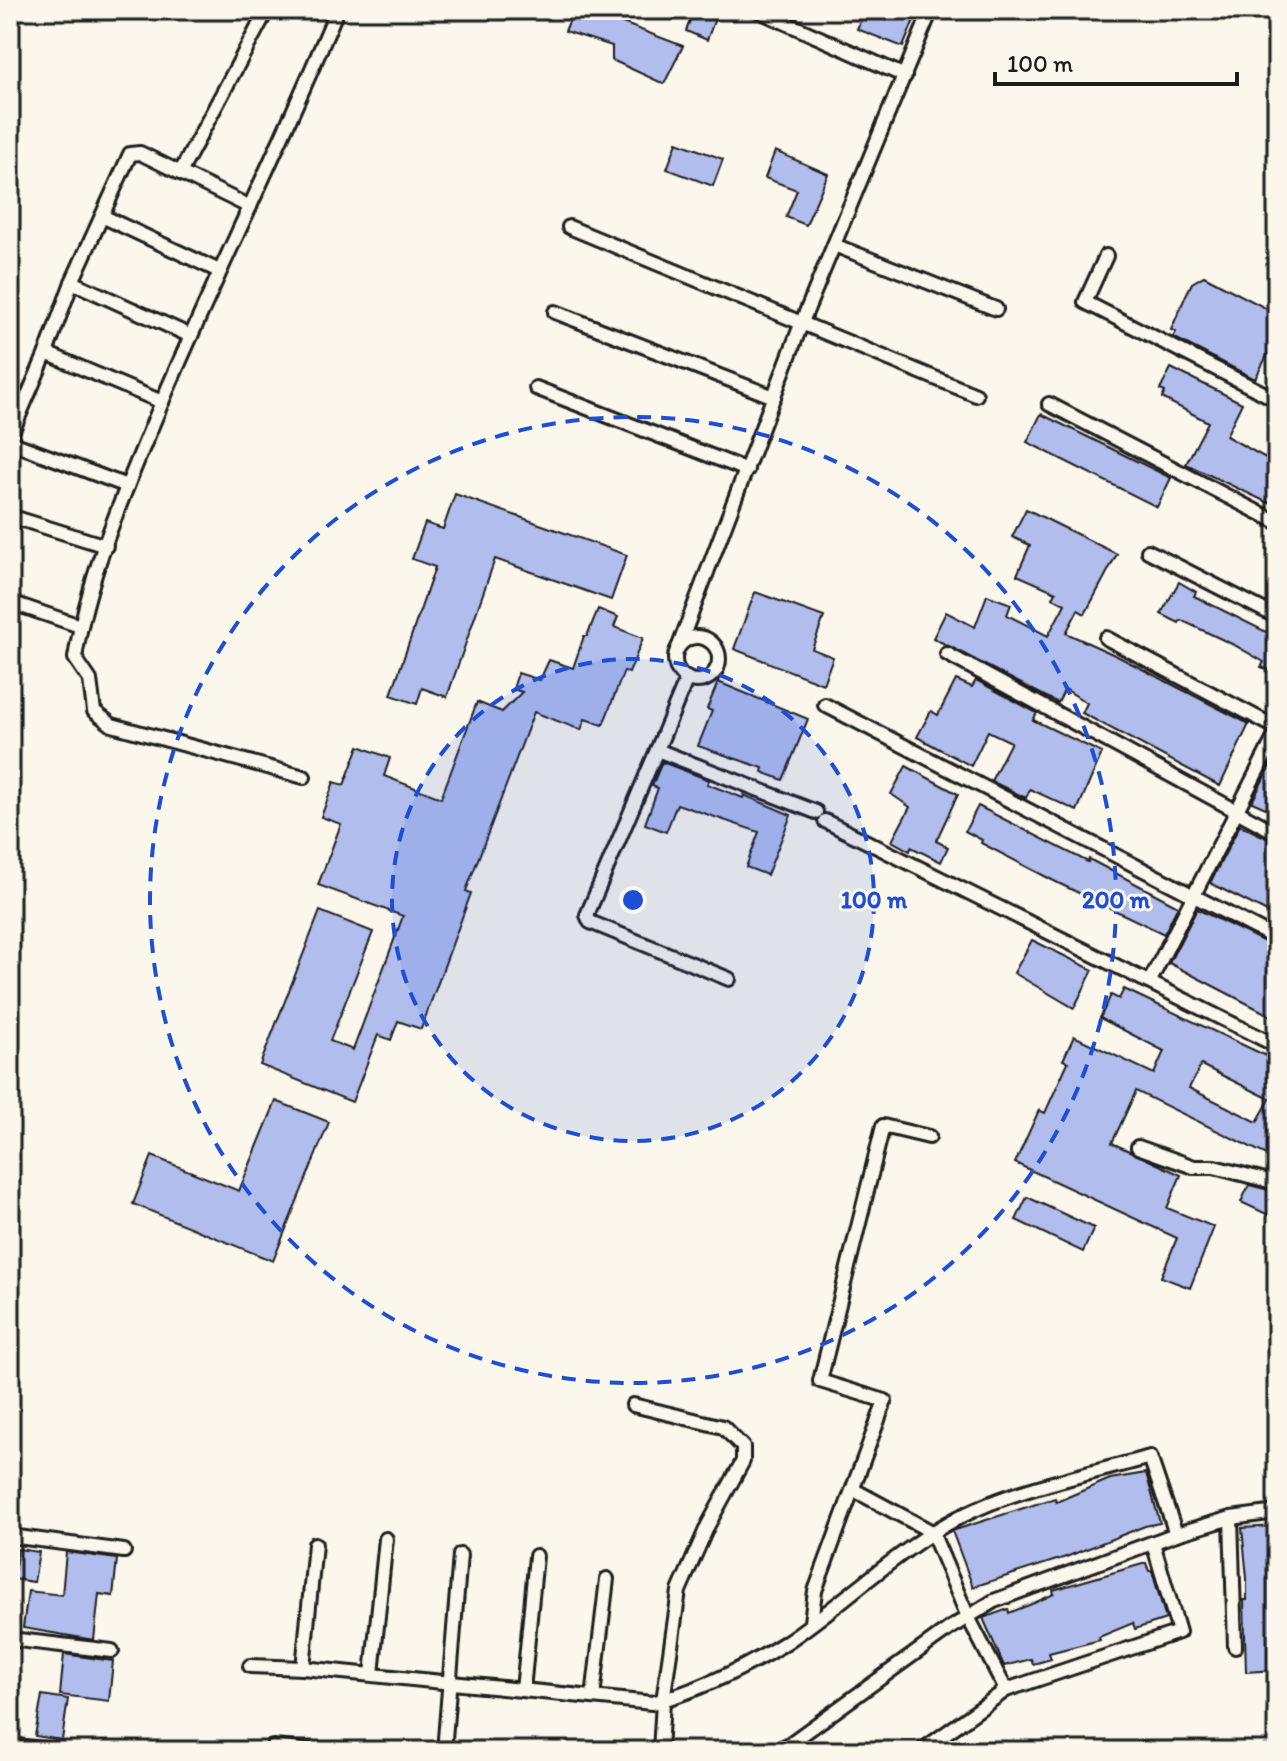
<svg xmlns="http://www.w3.org/2000/svg" width="1287" height="1761" font-family="Itim,sans-serif">
  <style>
    .lines { fill: none; stroke-linecap: round; stroke-linejoin: round }
    .canal { stroke: #78c6d6; stroke-width: 16 }
    .building { fill: #b0bded; stroke: #1c1c1c; stroke-width: 2; fill-rule: evenodd }
    .minor-casing { stroke: #1c1c1c; stroke-width: 18 }
    .minor { stroke: #fbf7ec; stroke-width: 12 }
    .ring { fill: none; stroke: #1d4ed8; stroke-width: 4; stroke-dasharray: 14 10 }
    .centre { fill: #1d4ed8; stroke: #fbf7ec; stroke-width: 4 }
    .ring-label { font-size: 24px; text-anchor: middle; font-weight: bold; fill: #1d4ed8; stroke: #fbf7ec; stroke-width: 6; stroke-linejoin: round; paint-order: stroke }
  </style>
  <rect width="100%" height="100%" fill="#fbf7ec"/>
  <filter id="ink" filterUnits="userSpaceOnUse"><feTurbulence type="fractalNoise" baseFrequency=".0125" numOctaves="2"/><feDisplacementMap in="SourceGraphic" scale="16" xChannelSelector="R" yChannelSelector="G"/><feConvolveMatrix kernelMatrix="1 2 1 2 8 2 1 2 1" color-interpolation-filters="sRGB"/></filter>
  <g filter="url(#ink)">
    <g class="lines">
      <path class="canal" d="M1267,1751l10,-3"/>
    </g>
    <g class="building">
      <path d="M574,10h24l-4,10 26,2 63,24 -19,38 -52,-24v-14l-47,-15z"/>
      <path d="M694,10l23,3 -10,27 -21,-9z"/>
      <path d="M865,10h49l-3,9 3,1 -11,27 -46,-18z"/>
      <path d="M677,142l46,17 -10,27 -46,-17z"/>
      <path d="M775,151l53,23 -22,51 -20,-8 11,-27 -32,-12z"/>
      <path d="M1204,276l73,38v40l-7,-4 -15,29 -82,-42 3,-5 -5,-2 15,-35 6,-12z"/>
      <path d="M1171,368l71,35 -16,33 51,28v43l-91,-43 22,-42 -46,-24 3,-6 -5,-2z"/>
      <path d="M1041,414l130,64 -14,29 -130,-65z"/>
      <path d="M455,494l172,61 -16,45 -116,-41 -48,138 -25,-9 -5,16 -26,-9 44,-128 -23,-8 13,-36 18,6z"/>
      <path d="M1026,509l91,45 -32,60 -7,-4 -12,23 51,23 132,68 -29,62 -138,-73 5,-10 -22,-14 -7,14 -125,-65 13,-26 29,15 12,-32 24,9 -4,11 41,21 17,-32 -12,-6 3,-6 -39,-17 13,-30 -18,-8z"/>
      <path d="M1179,582l17,10 -2,4 82,41 1,-2v38l-16,-6 3,-5 -28,-16 -55,-26 -2,3 -18,-9z"/>
      <path d="M755,592l69,25 -12,32 21,8 -10,27 -89,-35z"/>
      <path d="M598,609l20,8 -4,10 29,11 -14,35 -5,-2 -21,54 -18,-6 -4,11 -47,-18 -68,179 5,2 -50,136 -23,-8 -7,19 -13,-5 -26,67 -92,-37 60,-154 53,21 -43,109 23,9 50,-134 -85,-31 23,-61 -20,-7 13,-35 10,3 15,-39 31,12 -6,18 57,22 36,-96 25,10 20,-20 -9,-3 5,-16 22,7 9,-20 24,8 11,-32h3z"/>
      <path d="M956,680l16,7 4,-7 61,33 -4,7 69,33 -25,58 -47,-22 -4,9 -35,-17 20,-39 -23,-11 -17,35 -54,-29 14,-26 7,4z"/>
      <path d="M718,682l90,37 -25,61 -21,-8 1,-4 -65,-22 14,-35 -5,-2z"/>
      <path d="M1277,752v61l-25,-11z"/>
      <path d="M662,762l47,18 -2,4 36,14 1,-3 47,20 -24,60 -21,-8 13,-35 -82,-28 -11,28 -21,-8 13,-36 -6,-2z"/>
      <path d="M906,766l52,28 -22,47 12,6 -7,15 -30,-15 -1,4 -18,-10 18,-34 -19,-13z"/>
      <path d="M978,806l110,56 1,-3 89,47 -14,28 -106,-51 -77,-40 1,-3 -17,-9z"/>
      <path d="M1240,825l37,18v74l-67,-34z"/>
      <path d="M1197,909l80,39v71l-108,-56z"/>
      <path d="M1032,940l61,30 -19,38 -60,-35z"/>
      <path d="M1124,989l153,72v99l-141,-69 -24,52 69,32 -14,33 47,19 -24,61 -29,-11 16,-39 -162,-75 24,-53 6,3 23,-51 -5,-2 11,-24 80,38 10,-23 -64,-33 11,-23 8,4zM1201,1065l69,34 -13,23 -68,-34z"/>
      <path d="M276,1101l53,21 -56,139 -140,-57 19,-48 87,35z"/>
      <path d="M1249,1185l28,7v27l-36,-17z"/>
      <path d="M1027,1197l67,31 -11,24 -67,-32z"/>
      <path d="M1146,1473l14,50 -15,3 -79,31 -93,30 -21,-56 103,-33 1,4 54,-23z"/>
      <path d="M1275,1526l2,144 -31,2 -2,-72h3v-22l-5,-50z"/>
      <path d="M18,1549l21,3 -5,30 -21,-3z"/>
      <path d="M66,1552l51,7 -4,37 -14,-2 -5,46 -71,-12 5,-37 34,4z"/>
      <path d="M1146,1563l3,8h3l14,48 -31,10 -2,-6 -34,14 1,3 -51,13 2,6 -18,5 -2,-5 -27,7 -21,-48 25,-9 1,4 25,-10 20,-9 -1,-4z"/>
      <path d="M64,1654l49,7 -4,40 -49,-6z"/>
      <path d="M42,1695l26,4 -6,41 -27,-4z"/>
    </g>
    <g class="lines">
      <defs>
        <g id="minor">
          <path d="M757,10l148,66"/>
          <path d="M180,173l87,-163"/>
          <path d="M102,216l117,55"/>
          <path d="M569,227l407,168"/>
          <path d="M834,245l162,64"/>
          <path d="M1106,256l-21,46 192,98"/>
          <path d="M72,282l119,54"/>
          <path d="M555,312l219,85"/>
          <path d="M46,353l116,49"/>
          <path d="M536,388l211,82"/>
          <path d="M1049,404l228,118"/>
          <path d="M10,437l36,-84 26,-71 58,-128 10,-1 110,54"/>
          <path d="M10,442l117,44"/>
          <path d="M10,516l96,30"/>
          <path d="M1148,551l129,66"/>
          <path d="M10,602l70,24"/>
          <circle cx="697" cy="659" r="22"/>
          <path d="M1106,638l171,90"/>
          <path d="M679,646l123,-324 129,-312"/>
          <path d="M947,654l330,179"/>
          <path d="M687,678l-30,72 159,62"/>
          <path d="M825,705l452,234"/>
          <path d="M657,750l-70,165 3,7 139,57"/>
          <path d="M304,777l-192,-52 -18,-14 -4,-31 -15,-22c12,-77 44,-153 74,-225 59,-143 129,-280 188,-423"/>
          <path d="M825,821l452,225"/>
          <path d="M1150,981l127,-249"/>
          <path d="M1138,1147l56,20h20l63,16"/>
          <path d="M633,1405l90,22 20,20v14l-35,64 -29,66 -16,110 -3,50"/>
          <path d="M854,1490l78,42 36,85 38,73"/>
          <path d="M1231,1518l4,129"/>
          <path d="M10,1536l114,15"/>
          <path d="M811,1622l4,-31 70,-190 -65,-20 63,-255 46,11"/>
          <path d="M10,1639l102,12"/>
          <path d="M250,1666l53,2 349,35c45,-12 93,-35 133,-60 51,-34 95,-77 147,-110 64,-42 145,-55 218,-76l26,77"/>
          <path d="M303,1668l12,-124"/>
          <path d="M372,1674l14,-135"/>
          <path d="M523,1690l13,-134"/>
          <path d="M593,1697l14,-118"/>
          <path d="M10,1745l46,6"/>
          <path d="M273,1747l38,4"/>
          <path d="M444,1751l16,-196"/>
          <path d="M775,1751l13,-6 162,-117 44,-27 182,-67 55,-16 46,-6"/>
          <path d="M921,1751l85,-61 173,-58 -26,-89"/>
        </g>
      </defs>
      <use href="#minor" class="minor-casing"/>
      <use href="#minor" class="minor"/>
    </g>
  </g>
  <circle cx="633" cy="900" r="241" fill="#1d4ed8" fill-opacity=".12"/>
  <g class="ring">
    <circle cx="633" cy="900" r="241"/>
    <circle cx="633" cy="900" r="483"/>
  </g>
  <circle cx="633" cy="900" r="12" class="centre"/>
  <g class="ring-label">
    <text x="874" y="908">100 m</text>
    <text x="1116" y="908">200 m</text>
  </g>
  <rect width="1287" height="1761" fill="none" stroke="#fbf7ec" stroke-width="40"/>
  <rect x="20" y="20" width="1247" height="1721" fill="none" stroke="#1c1c1c" stroke-width="3" filter="url(#ink)"/>
  <path d="M995 72v12h242v-12" fill="none" stroke="#1c1c1c" stroke-width="4"/>
  <text x="1007" y="72" font-size="24" fill="#1c1c1c" stroke="#fbf7ec" stroke-width="6" paint-order="stroke">100 m</text>
</svg>
